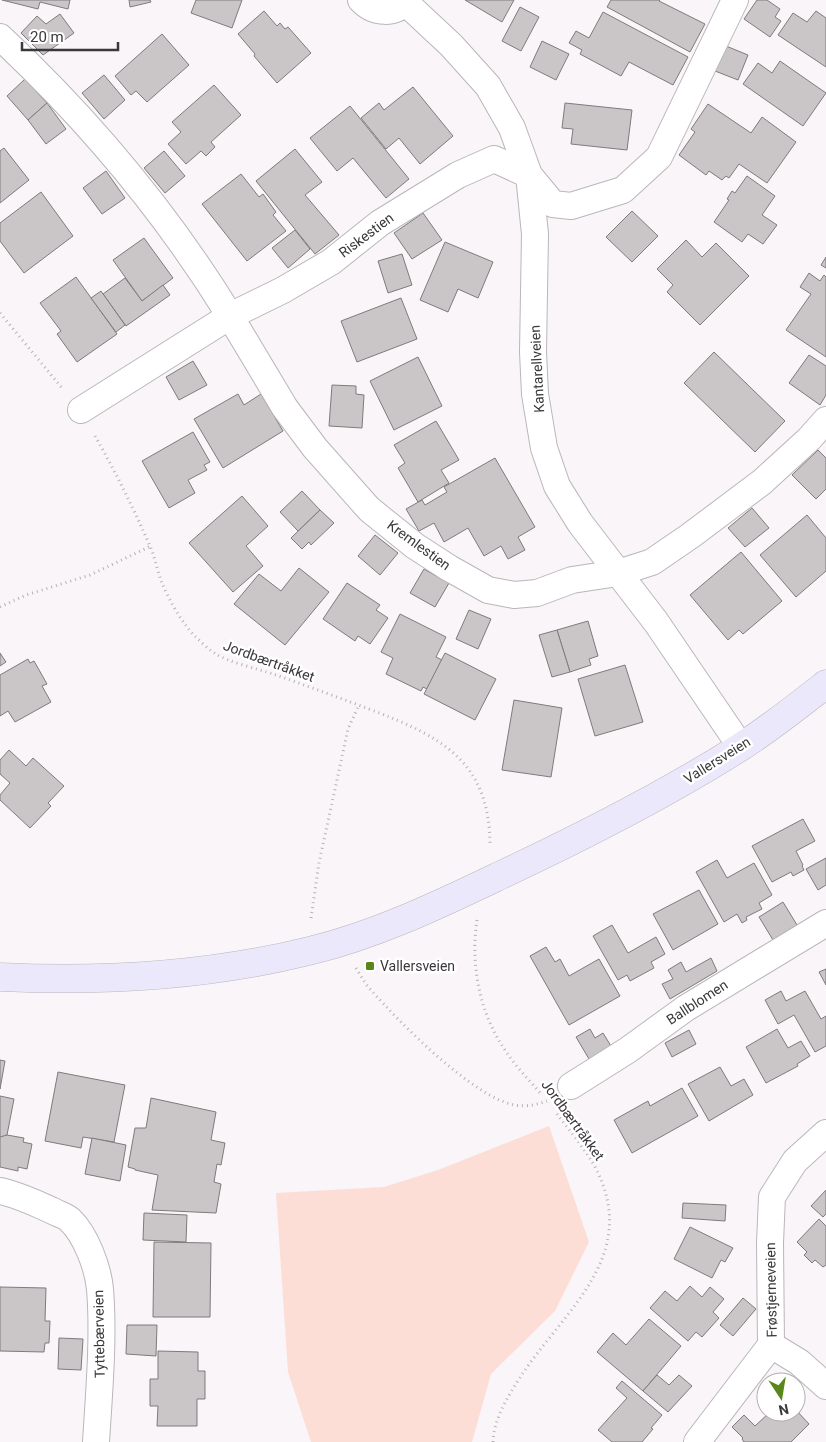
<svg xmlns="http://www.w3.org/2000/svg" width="826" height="1442" font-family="Roboto,sans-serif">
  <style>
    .green { fill: #fcded7 }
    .building { fill: #cac5c6; stroke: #7f7b7c }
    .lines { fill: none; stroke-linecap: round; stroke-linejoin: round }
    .minor-casing { stroke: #bab6ba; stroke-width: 28 }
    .secondary-casing { stroke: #bab6ba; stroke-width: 29 }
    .path { stroke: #b5b2b5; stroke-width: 3; stroke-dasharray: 1 4; stroke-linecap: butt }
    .minor { stroke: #fff; stroke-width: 26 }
    .secondary { stroke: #ebe8fc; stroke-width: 28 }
    .poi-dot { fill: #598719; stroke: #fff; stroke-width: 2 }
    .labels { text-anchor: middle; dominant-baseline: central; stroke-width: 5; stroke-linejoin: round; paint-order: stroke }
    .street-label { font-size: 14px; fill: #3a383a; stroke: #fff }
    .poi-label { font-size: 14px; fill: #3a383a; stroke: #fff; text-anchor: start }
  </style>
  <rect width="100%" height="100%" fill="#f9f5f9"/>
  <path class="green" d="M549,1126l40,116 -34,69 -64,63 -19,68h-161l-23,-70 -12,-179 108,-6 54,-17z"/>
  <g class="building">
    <path d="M2,0h68l-2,9 -28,-7 -2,7z"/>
    <path d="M129,0h21l1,2 -21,5z"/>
    <path d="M196,0h46l-10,28 -41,-15z"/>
    <path d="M465,0h49l-12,22z"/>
    <path d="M611,0h49l-1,1 46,23 -15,28 -83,-45z"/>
    <path d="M757,0h10l13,9 -5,8 6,4 -11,16 -26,-18z"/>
    <path d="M520,7l19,10 -18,34 -19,-10z"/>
    <path d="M264,11l13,15 3,-3 5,6 3,-2 23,26 -34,30 -23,-27 1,-2 -17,-20z"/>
    <path d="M816,11l10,7v49l-48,-32 15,-22 14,9z"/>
    <path d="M603,12l85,45 -15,28 -44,-23 -8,14 -41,-22 2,-4 -13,-7 7,-12 13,7z"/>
    <path d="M60,14l14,19 -31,22 -22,-22 16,-17 9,8z"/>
    <path d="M162,34l27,31 -42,37 -11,-11 -5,4 -16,-19z"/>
    <path d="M542,41l27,13 -13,26 -26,-13z"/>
    <path d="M726,46l22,9 -10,25 -23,-9z"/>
    <path d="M780,61l46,32 -23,33 -60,-42 15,-21 14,10z"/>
    <path d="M104,75l21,25 -21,19 -22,-26z"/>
    <path d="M25,79l22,24 -19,17 -21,-24z"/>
    <path d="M214,85l27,30 -30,27 4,5 -9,9 -5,-5 -15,13 -18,-20 13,-12 -9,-10z"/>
    <path d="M413,87l40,49 -33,28 -21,-26 -13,11 -25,-31 18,-15 5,7z"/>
    <path d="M47,103l19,26 -20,15 -18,-24z"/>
    <path d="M565,103l67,7 -5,40 -56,-6 2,-15 -11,-1z"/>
    <path d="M708,104l43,29 11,-16 34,25 -29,41 -28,-19 -10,14 -3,-2 -4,4 -13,-9 -3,4 -27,-20 16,-23 -4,-3z"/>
    <path d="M350,106l59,73 -23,19 -33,-40 -16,13 -27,-33z"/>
    <path d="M4,148l25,32 -29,23v-52z"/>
    <path d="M295,149l27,33 -17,13 34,40 -24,19 -59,-73z"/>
    <path d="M164,151l21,25 -20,17 -21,-25z"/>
    <path d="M106,171l19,27 -23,16 -19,-26z"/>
    <path d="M241,174l18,23 4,-3 13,18 -3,3 13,16 -39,30 -45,-57z"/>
    <path d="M747,176l28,20 -13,19 15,10 -14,19 -15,-10 -6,8 -28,-20 15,-22 -2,-1 5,-8 3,2z"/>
    <path d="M41,192l32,44 -49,37 -24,-32v-18z"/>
    <path d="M632,211l26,25 -26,26 -26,-25z"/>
    <path d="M423,213l19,27 -30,19 -18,-26z"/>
    <path d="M295,230l15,19 -22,19 -16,-20z"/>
    <path d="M144,238l29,40 -31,23 -29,-41z"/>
    <path d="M686,240l16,17 14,-14 33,33 -49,49 -33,-33 6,-7 -16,-16z"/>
    <path d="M445,242l48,20 -15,36 -20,-9 -10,23 -28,-12z"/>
    <path d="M402,254l10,31 -24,8 -10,-32z"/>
    <path d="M826,257v11l-5,-3z"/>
    <path d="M809,273l11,8 4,-6 2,2v80l-40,-27 25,-36 -11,-7z"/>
    <path d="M76,277l41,57 -40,28 -20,-28 4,-3 -21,-28z"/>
    <path d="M125,278l17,23 21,-16 7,10 -44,31 -23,-32z"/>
    <path d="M101,291l24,34 -9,7 -25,-34z"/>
    <path d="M401,298l16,41 -60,23 -16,-41z"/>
    <path d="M714,352l71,69 -30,31 -71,-69z"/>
    <path d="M809,355l17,11v29l-6,10 -31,-22z"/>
    <path d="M418,357l24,49 -48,24 -24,-49z"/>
    <path d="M193,361l14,24 -28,15 -13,-23z"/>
    <path d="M332,385l24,1v8l8,1 -2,33 -33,-2z"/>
    <path d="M238,394l6,11 17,-11 22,37 -60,37 -29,-49z"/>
    <path d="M436,421l23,39 -18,10 8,13 -31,19 -20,-34 7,-5 -11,-18z"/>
    <path d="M193,432l17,30 -6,3 3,5 -19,10 7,13 -26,15 -27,-47z"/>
    <path d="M818,450l8,8v31l-10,10 -24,-24z"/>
    <path d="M495,458l40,69 -17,10 7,13 -17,9 -7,-13 -17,10 -16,-28 -24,14 -10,-19 -15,8 -13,-22 16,-9 3,5 22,-13 -3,-5z"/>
    <path d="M302,491l18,19 -22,21 -18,-19z"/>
    <path d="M242,496l26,30 -22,20 17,20 -30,26 -44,-49z"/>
    <path d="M752,508l17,20 -24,19 -17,-19z"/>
    <path d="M320,510l14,13 -23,22 -2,-3 -7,7 -11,-11z"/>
    <path d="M807,515l19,23v33l-30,26 -36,-42z"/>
    <path d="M375,535l23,18 -18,22 -22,-19z"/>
    <path d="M741,552l41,49 -39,33 -4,-4 -11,10 -38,-45z"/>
    <path d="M299,568l30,24 -44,53 -51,-41 25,-30 22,17z"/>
    <path d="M424,569l25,14 -14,24 -25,-14z"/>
    <path d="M347,583l33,22 -4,5 12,8 -18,26 -12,-8 -3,5 -32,-22z"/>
    <path d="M469,610l22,9 -13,30 -22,-10z"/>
    <path d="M400,614l46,23 -10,20 6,3 -15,29 -4,-2 -2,4 -35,-17 7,-16 -12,-6z"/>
    <path d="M588,621l10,35 -9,3 2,6 -21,7 -13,-42z"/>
    <path d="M557,630l13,42 -18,5 -13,-42z"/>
    <path d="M0,653l6,9 -6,4z"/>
    <path d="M445,653l51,26 -21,41 -51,-26z"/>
    <path d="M28,659l2,4 4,-2 13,23 -5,2 9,16 -36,20 -7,-11 -8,5v-41z"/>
    <path d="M625,665l18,57 -48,14 -17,-57z"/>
    <path d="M514,700l48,8 -11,69 -49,-7z"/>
    <path d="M9,750l17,16 7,-8 31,28 -16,17 3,3 -21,22 -30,-28v-5l10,-12 -10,-9v-14z"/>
    <path d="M803,819l12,22 -19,10 7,14 -1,1 2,4 -11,6 -2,-4 -19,10 -20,-36z"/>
    <path d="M826,858v27l-8,5 -12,-21z"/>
    <path d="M717,860l10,18 27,-15 18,32 -13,8 3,6 -16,8 1,3 -5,3 -5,-9 -13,8 -28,-50z"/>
    <path d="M699,890l19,34 -45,26 -20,-36z"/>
    <path d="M783,902l14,23 -24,15 -14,-23z"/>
    <path d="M612,925l16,28 28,-16 9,17 -14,8 3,6 -24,13 -3,-6 -9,5 -25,-44z"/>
    <path d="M546,947l9,15 5,-3 9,17 30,-17 21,37 -51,29 -39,-69z"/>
    <path d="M711,958l6,13 -47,28 -8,-15 11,-5 -5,-9 13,-8 5,10z"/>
    <path d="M826,969v16l-7,-13z"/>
    <path d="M781,991l5,10 19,-10 16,28 5,-3v30l-11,6 -21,-37 -16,9 -13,-24z"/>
    <path d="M590,1029l5,9 8,-5 8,13 -22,13 -13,-22z"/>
    <path d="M777,1029l11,19 13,-7 9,15 -13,8 1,2 -32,17 -20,-36z"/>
    <path d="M689,1030l7,14 -24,13 -7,-14z"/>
    <path d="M0,1060l5,1 -5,28z"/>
    <path d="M720,1067l11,19 13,-7 9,16 -44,26 -21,-37z"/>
    <path d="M58,1072l67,13 -11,57 -31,-5 -2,11 -36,-7z"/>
    <path d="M682,1088l16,28 -66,37 -18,-33 34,-19 2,5z"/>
    <path d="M0,1096l14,3 -7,36 -5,3 -2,-1z"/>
    <path d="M151,1098l65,14 -5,28 14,3 -4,22 -4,-1 -3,18 7,2 -5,29 -64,-3 6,-35 -23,-5v-1l-7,-2 7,-39h11z"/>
    <path d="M7,1135l17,3 -1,4 9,2 -5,25 -9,-2v4l-18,-4v-30z"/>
    <path d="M92,1138l34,7 -6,36 -35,-7z"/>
    <path d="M826,1190v24l-3,3 -12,-11z"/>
    <path d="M683,1203l43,2 -1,16 -43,-3z"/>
    <path d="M144,1213l43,2 -1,27 -43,-2z"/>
    <path d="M819,1219l7,7v39l-3,2 -8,-7 -3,3 -8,-8 3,-3 -10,-10z"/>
    <path d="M690,1227l43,21 -8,14 -4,-2 -9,18 -38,-19z"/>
    <path d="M154,1242l57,1 -1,74h-57z"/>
    <path d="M690,1286l12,11 8,-10 14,12 -11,13 6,6 -17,19 -6,-5 -8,9 -38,-33 15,-17 12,10z"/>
    <path d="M0,1287l46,1 -1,33h5l-1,22h-4l-1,9 -44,-1z"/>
    <path d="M743,1298l13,11 -23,27 -13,-11z"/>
    <path d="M649,1319l32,27 -38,45 -46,-39 16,-19 13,12z"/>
    <path d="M127,1325h30l-1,31 -30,-2z"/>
    <path d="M59,1338l24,1 -2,31 -23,-1z"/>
    <path d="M158,1351l40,1v19h7v28h-8v27h-40l1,-20h-8v-27h8z"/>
    <path d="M657,1375l12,10 10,-10 13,11 -24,26 -25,-21z"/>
    <path d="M622,1381l40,34 -11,13 2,1 -11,13h-30l-14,-12 29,-32 -11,-10z"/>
    <path d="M796,1410l13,14 -18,18h-47l-2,-3 1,-1 -11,-11 12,-12 11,11 15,-14h3l8,8 7,-8h8z"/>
  </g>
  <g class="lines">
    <defs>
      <g id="minor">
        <path d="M361,0c13,14 34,15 47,0"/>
        <path d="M406,3l45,42 37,41 24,42 17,47 6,59 -2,118 2,42 9,54 13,38 23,37 76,99 85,125"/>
        <path d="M0,37c89,83 166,175 230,279l53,-26 48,-28 49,-39 78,-48 36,-16 35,16 24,29 18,2 52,-16 36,-33 76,-157"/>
        <path d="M81,410l149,-94 55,92 30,40 54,61 46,37 34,22 39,22 26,5 23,-2 35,-13 46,-7 34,-11 38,-26 72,-54 47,-43 17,-19"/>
        <path d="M571,1086l57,-36 58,-42 140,-85"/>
        <path d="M0,1191c19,4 35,12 53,20 5,3 13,5 17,9 16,15 28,48 30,69 4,48 -1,105 -4,153"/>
        <path d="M771,1345l28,17 27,24"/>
        <path d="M697,1442l74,-97 -1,-102 2,-46 23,-36 31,-28"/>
      </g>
      <path id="secondary" d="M0,977c103,5 208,-1 309,-26 67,-16 129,-46 192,-76 81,-38 162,-79 238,-127 30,-19 59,-42 87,-64"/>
    </defs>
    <use href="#minor" class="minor-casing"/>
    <use href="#secondary" class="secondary-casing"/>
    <g class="path">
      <path d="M0,313l62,75"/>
      <path d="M95,436c20,35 38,71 54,108 6,12 8,27 13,39 7,17 21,42 34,54 6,6 13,13 20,17 12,8 42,15 57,20 32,11 64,23 96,35 71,27 121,51 121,137"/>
      <path d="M0,607l26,-12 64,-20 61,-29"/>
      <path d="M311,918l8,-55 29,-134 11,-24"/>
      <path d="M477,920c-7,46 3,95 30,133 10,15 23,28 35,42"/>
      <path d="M356,968c5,8 9,16 15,22 29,33 101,106 143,115 12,2 22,0 33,-4"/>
      <path d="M493,1442c1,-25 17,-49 30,-69 44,-65 118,-119 72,-206 -11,-20 -27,-38 -40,-56"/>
    </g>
    <use href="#minor" class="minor"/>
    <use href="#secondary" class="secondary"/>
  </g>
  <rect class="poi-dot" x="365" y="961" width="10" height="10" rx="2.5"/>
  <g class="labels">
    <g class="street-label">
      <text transform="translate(366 235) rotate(-37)">Riskestien</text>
      <text transform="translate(537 369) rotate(-93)">Kantarellveien</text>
      <text transform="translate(419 545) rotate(36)">Kremlestien</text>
      <text transform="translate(269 661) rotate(20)">Jordbærtråkket</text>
      <text transform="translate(717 760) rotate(-32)">Vallersveien</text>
      <text transform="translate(697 1002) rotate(-33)">Ballblomen</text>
      <text transform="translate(573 1120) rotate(54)">Jordbærtråkket</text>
      <text transform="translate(771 1290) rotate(-91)">Frøstjerneveien</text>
      <text transform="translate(99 1334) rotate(-91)">Tyttebærveien</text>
    </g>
    <g class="poi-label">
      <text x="380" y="966">Vallersveien</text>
    </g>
  </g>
  <g transform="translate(781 1397) rotate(168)"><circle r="24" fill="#ffffff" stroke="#b0afb0"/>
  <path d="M0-4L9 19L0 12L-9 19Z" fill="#598719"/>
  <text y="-8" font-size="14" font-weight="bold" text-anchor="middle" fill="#3a383a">N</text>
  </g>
  <path d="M22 42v8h96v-8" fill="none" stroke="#3a383a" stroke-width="2.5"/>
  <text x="30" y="42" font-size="15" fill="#3a383a" stroke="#ffffff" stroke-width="4" paint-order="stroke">20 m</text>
</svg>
